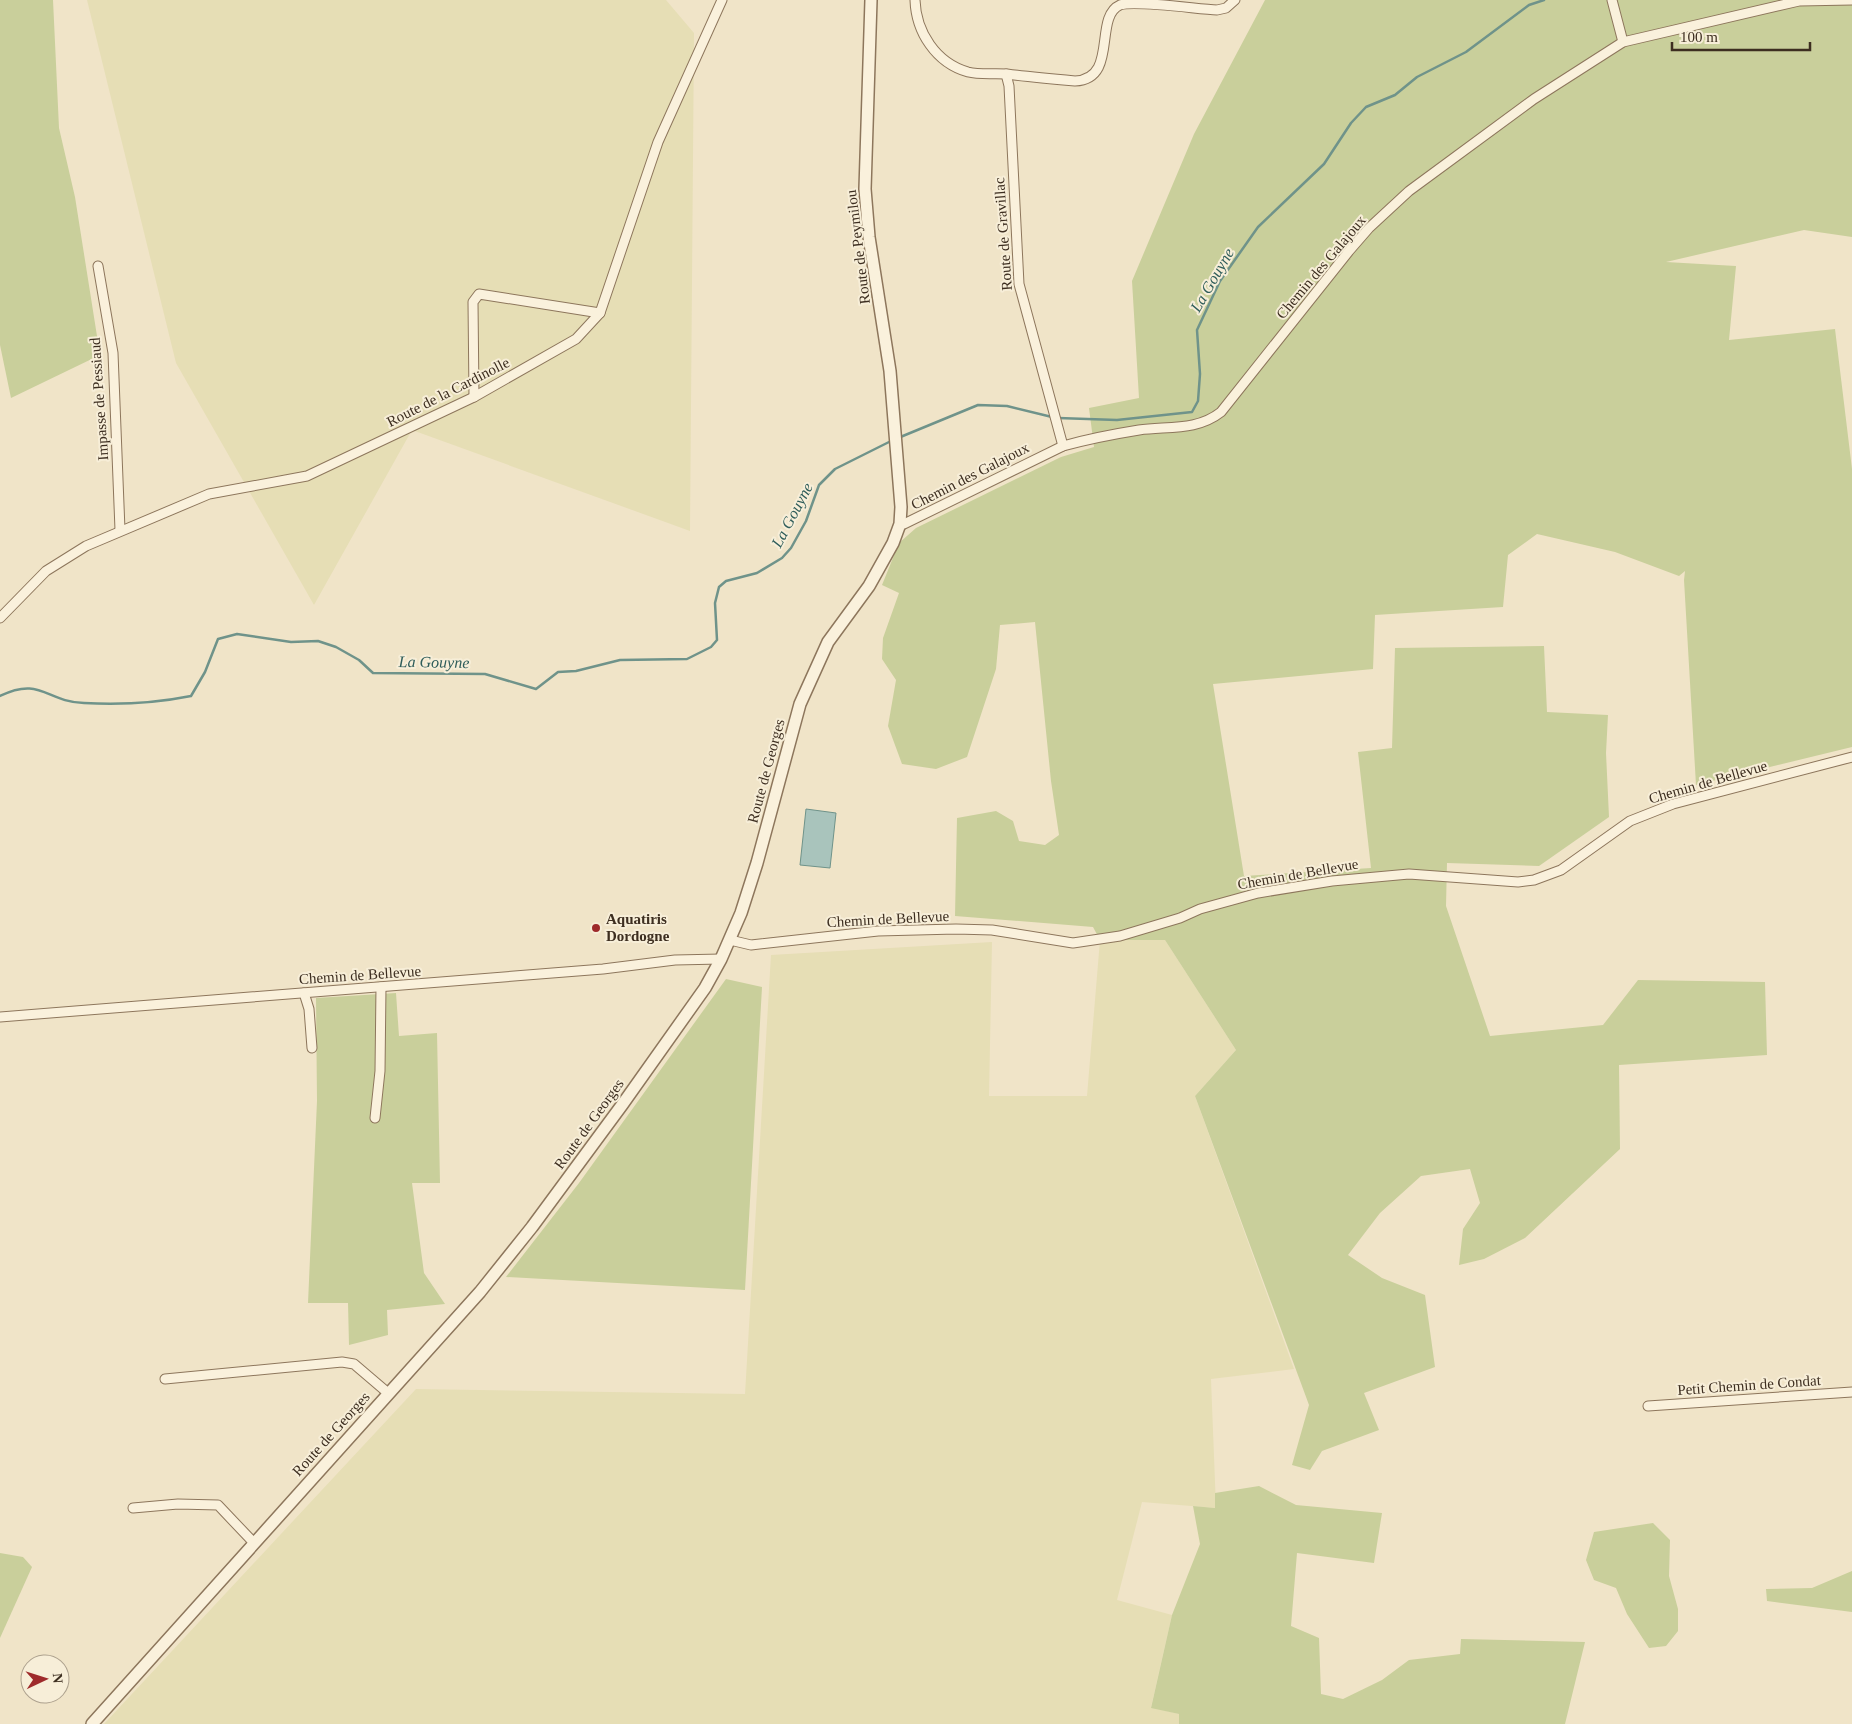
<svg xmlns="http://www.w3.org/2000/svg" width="1852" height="1724" font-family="'Times New Roman',serif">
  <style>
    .farmland { fill: #e6deb5 }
    .green { fill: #c9cf9b }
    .water { fill: #a9c4bc; stroke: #6f938a }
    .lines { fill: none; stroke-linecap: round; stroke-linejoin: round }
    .stream { stroke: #6f938a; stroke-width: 2.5 }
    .minor-casing { stroke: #8d765c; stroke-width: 11 }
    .tertiary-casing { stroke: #8d765c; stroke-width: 14 }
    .minor { stroke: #faf1dc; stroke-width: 9 }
    .tertiary { stroke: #faf1dc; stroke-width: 11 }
    .poi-dot { fill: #9e2a2b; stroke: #f7eed8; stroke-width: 2 }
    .labels { text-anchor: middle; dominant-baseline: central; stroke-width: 4; stroke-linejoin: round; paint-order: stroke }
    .street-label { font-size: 15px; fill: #3d2e20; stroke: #f7eed8 }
    .poi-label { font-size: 15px; font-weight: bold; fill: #3d2e20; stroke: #f7eed8; text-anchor: start }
    .water-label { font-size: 16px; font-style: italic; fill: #2f5d5a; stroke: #f7eed8 }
  </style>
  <rect width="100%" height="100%" fill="#f0e4c8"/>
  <g class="farmland">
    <path d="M87,0h579l28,33 -4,498 -278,-101 -98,175 -138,-242z"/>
    <path d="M1100,940h65l71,110 -41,46 99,273 -83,10 5,129 -74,-6 -25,98 55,15 -21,92 28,7v10h-1075l312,-335 329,5 26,-439 221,-13 -3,154h98z"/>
  </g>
  <g class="green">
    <path d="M0,0h53l6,128 16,69 25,158 -89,43 -11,-53z"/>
    <path d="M1265,0h587v237l-48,-7 -138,32 70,4 -7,74 106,-11 17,140v278l-156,38 -12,-205 1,-9 -6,5 -64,-24 -78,-18 -29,21 -5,52 -128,8 -2,54 -160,15 31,192 127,-8 -13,-116 34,-4 3,-100 149,-2 3,66 61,3 -2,38 3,64 -70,49 -92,-3 -1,43 44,130 113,-11 35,-45 127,2 2,73 -148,10 1,84 -95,89 -41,21 -25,6 4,-36 17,-26 -10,-34 -49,7 -41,37 -32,42 34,23 43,17 10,72 -71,26 15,37 -57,21 -12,19 -18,-5 17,-60 -114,-309 41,-46 -71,-110h-65l-7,-13 -138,-11 2,-98 39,-7 17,10 6,20 26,4 14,-10 -8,-54 -16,-159 -35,3 -4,44 -29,88 -31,12 -34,-5 -14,-38 8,-46 -14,-21 1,-21 16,-45 -17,-8 17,-42 17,-15 145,-71 33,-10 -5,-39 50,-10 -7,-117 62,-147z"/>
    <path d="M726,979l36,8 -17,303 -239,-13 73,-94z"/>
    <path d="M396,993l3,43 38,-3 3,150h-28l12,90 21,31 -58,6 1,25 -39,10 -1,-42h-40l9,-202 -1,-103z"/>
    <path d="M1259,1486l37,19 86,8 -8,50 -77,-10 -6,73 28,12 2,56 22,5 39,-19 27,-20 51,-6 1,-15 124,3 -20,82h-386v-10l-28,-6 21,-93 28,-71 -7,-38 22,2v-15z"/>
    <path d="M1653,1523l17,17 -1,36 9,33v22l-12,15 -17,2 -22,-34 -11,-26 -22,-8 -8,-20 8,-28z"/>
    <path d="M0,1553l23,4 9,10 -32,71z"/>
    <path d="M1852,1571v41l-85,-11 -1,-12 46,-1z"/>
  </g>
  <path class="water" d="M806,809l30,4 -6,55 -30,-3z"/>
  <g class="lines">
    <g class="stream">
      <path d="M1058,418l59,2 75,-8 6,-11 2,-27 -3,-44 23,-49 38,-54 66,-63 27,-41 15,-16 29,-12 22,-18 49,-25 63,-47 15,-5"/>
      <path d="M898,438l80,-33 29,1 45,11"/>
      <path d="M0,696c41,-20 46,6 84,7 36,2 72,0 107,-7l14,-24 13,-33 19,-5 54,8 27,-1 18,6 23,13 14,13 112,1 51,15 22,-17 18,-1 44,-11 67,-1 24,-12 6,-7 -2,-37 4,-16 7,-6 31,-8 25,-15 9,-10 15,-27 13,-36 16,-16 58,-29"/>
    </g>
    <defs>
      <g id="minor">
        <path d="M915,0c1,32 21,63 53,72 12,3 26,1 39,2 22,3 45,5 68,7 44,-2 18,-64 45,-76 15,-5 77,4 97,5l9,-2 9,-8"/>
        <path d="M1612,0l11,42"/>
        <path d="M1006,74l3,12 10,198 44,162"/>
        <path d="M98,266l15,87 7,177"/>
        <path d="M474,397l-1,-95 6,-8 121,19"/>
        <path d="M900,524h4l159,-78c25,-7 51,-12 76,-16 29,-4 58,1 82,-18l128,-161 20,-23 40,-37 125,-92 89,-57 176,-41 53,-1"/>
        <path d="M0,618l46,-47 40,-25 123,-52 98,-18 167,-79 102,-58 24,-26 58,-171 64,-142"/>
        <path d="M730,940l21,5 127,-14 78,-2 36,1 81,13 47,-7 60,-18 20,-9 58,-16 74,-12 77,-7 109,8 16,-2 27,-10 69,-49 43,-17 179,-47"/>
        <path d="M304,993l5,16 3,39"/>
        <path d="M0,1017l603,-48 72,-9 46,-1"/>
        <path d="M375,1118l5,-47 1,-84"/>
        <path d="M165,1379l177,-17 12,2 34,29"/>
        <path d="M1648,1406l204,-14"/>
        <path d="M133,1508l45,-4 40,1 36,38"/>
      </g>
      <path id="tertiary" d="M92,1724l388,-432 52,-65 90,-122 83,-117 16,-29 20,-46 16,-50 43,-159 28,-62 41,-56 24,-43 7,-19 1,-17 -11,-136 -21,-134 -4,-48 6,-189"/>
    </defs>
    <use href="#minor" class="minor-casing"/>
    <use href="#tertiary" class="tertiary-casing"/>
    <use href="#minor" class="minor"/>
    <use href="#tertiary" class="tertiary"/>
  </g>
  <circle class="poi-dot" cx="596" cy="928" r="5"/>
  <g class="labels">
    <g class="street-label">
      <text transform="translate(1003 234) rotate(-94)">Route de Gravillac</text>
      <text transform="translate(858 247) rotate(-97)">Route de Peymilou</text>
      <text transform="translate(1321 267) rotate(-50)">Chemin des Galajoux</text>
      <text transform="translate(448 392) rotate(-27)">Route de la Cardinolle</text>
      <text transform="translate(99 399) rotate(-94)">Impasse de Pessiaud</text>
      <text transform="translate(970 476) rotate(-27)">Chemin des Galajoux</text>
      <text transform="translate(766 771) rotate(-75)">Route de Georges</text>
      <text transform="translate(1708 782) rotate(-16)">Chemin de Bellevue</text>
      <text transform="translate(1298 874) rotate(-10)">Chemin de Bellevue</text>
      <text transform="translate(888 919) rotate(-3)">Chemin de Bellevue</text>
      <text transform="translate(360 975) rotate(-4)">Chemin de Bellevue</text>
      <text transform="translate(589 1124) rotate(-54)">Route de Georges</text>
      <text transform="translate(1749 1385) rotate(-4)">Petit Chemin de Condat</text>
      <text transform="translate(331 1434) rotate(-48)">Route de Georges</text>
    </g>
    <g class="poi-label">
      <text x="606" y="919">Aquatiris<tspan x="606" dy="17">Dordogne</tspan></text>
    </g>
    <g class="water-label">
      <text transform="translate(1212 280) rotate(-60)">La Gouyne</text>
      <text transform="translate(792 515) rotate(-62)">La Gouyne</text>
      <text transform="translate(434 662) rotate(1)">La Gouyne</text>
    </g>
  </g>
  <g transform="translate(45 1679) rotate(86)"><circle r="24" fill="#f7eed8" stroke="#ada18e"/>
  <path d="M0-4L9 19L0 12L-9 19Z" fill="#9e2a2b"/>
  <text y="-8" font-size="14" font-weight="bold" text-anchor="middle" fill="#3d2e20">N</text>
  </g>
  <path d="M1672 42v8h138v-8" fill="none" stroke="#3d2e20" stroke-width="2.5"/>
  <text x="1680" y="42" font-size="15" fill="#3d2e20" stroke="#f7eed8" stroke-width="4" paint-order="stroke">100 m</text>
</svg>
